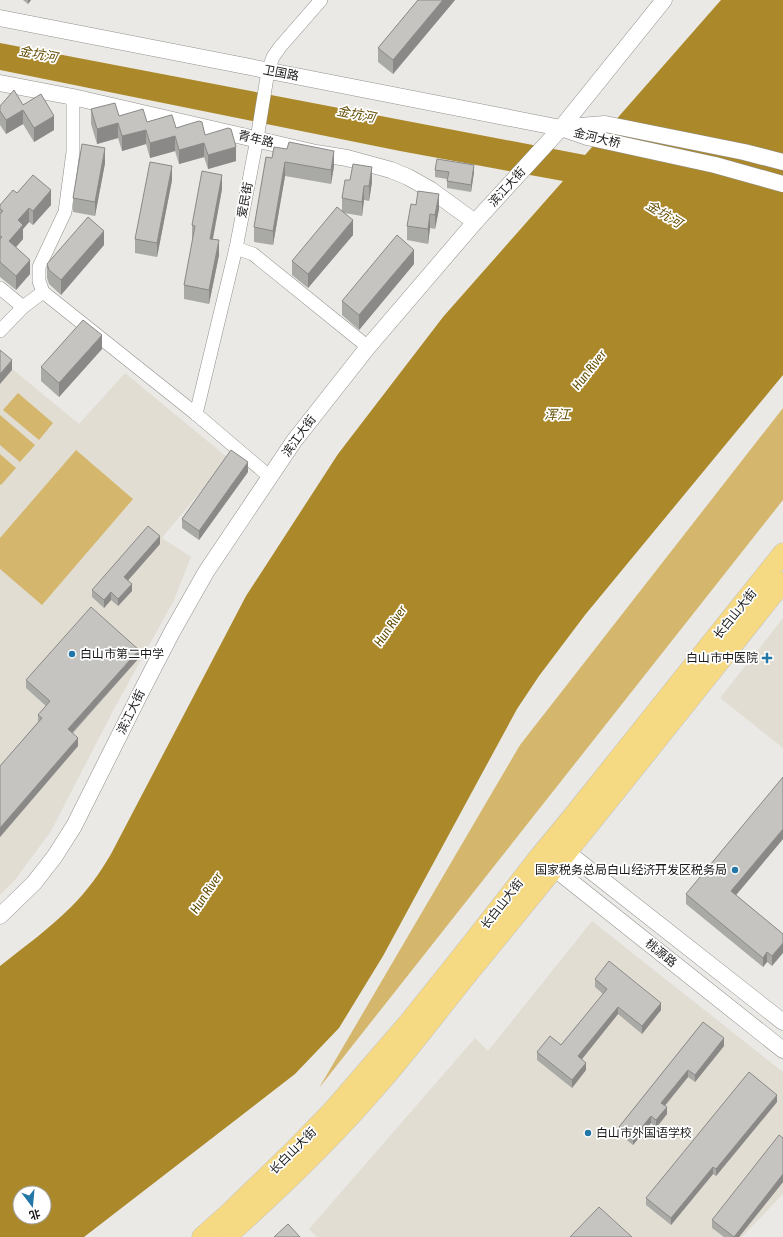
<svg xmlns="http://www.w3.org/2000/svg" width="783" height="1237" font-family="'Asap Condensed','Noto Sans SC',sans-serif">
  <style>
    .built { fill: #e2ddd3 }
    .green { fill: #d4b76d }
    .water { fill: #ab892a; fill-rule: evenodd }
    .lines { fill: none; stroke-linecap: round; stroke-linejoin: round }
    .minor-casing { stroke: #91908c; stroke-width: 14 }
    .tertiary-casing { stroke: #91908c; stroke-width: 17 }
    .primary-casing { stroke: #c3c3c3; stroke-width: 21 }
    .minor { stroke: #fff; stroke-width: 13 }
    .tertiary { stroke: #fff; stroke-width: 16 }
    .primary { stroke: #f5d983; stroke-width: 20 }
    .wall { fill: #a9a9a6 }
    .shaded-wall { fill: #8a8987 }
    .building { fill: #c5c4c1; stroke: #8a8987 }
    .poi-dot { fill: #2277a7; stroke: #fff; stroke-width: 1.5 }
    .labels { text-anchor: middle; dominant-baseline: central; stroke-width: 3.5; stroke-linejoin: round; paint-order: stroke }
    .street-label { font-size: 12px; fill: #191918; stroke: #fff }
    .poi-label { font-size: 12px; fill: #191918; stroke: #fff; text-anchor: start }
    .water-label { font-size: 13px; font-style: italic; fill: #634c00; stroke: #fff }
  </style>
  <rect width="100%" height="100%" fill="#ebe9e6"/>
  <g class="built">
    <path d="M0,359l79,65 46,-51 103,85 -66,80 29,19 -17,43 -60,109 -63,122 -36,49 -15,15z"/>
    <path d="M783,618v130l-63,-50z"/>
    <path d="M592,921l191,151v122l-41,43h-425l-8,-8 166,-191 13,13z"/>
  </g>
  <g class="green">
    <path d="M18,393l35,30 -14,17 -36,-30z"/>
    <path d="M783,408v92l-464,588 201,-343z"/>
    <path d="M0,415l35,30 -15,17 -20,-17z"/>
    <path d="M76,450l57,49 -91,106 -42,-36v-31z"/>
    <path d="M0,454l16,14 -15,17 -1,-1z"/>
  </g>
  <path class="water" d="M721,0h62v375l-198,240 -46,61 -22,33 -134,247 -44,72 -44,46 -211,163h-84v-271c24,-19 49,-37 71,-59 16,-16 29,-34 40,-53l135,-258 92,-142 105,-137 120,-136 -163,-30 -400,-81v-27l585,112zM20,1193h24v24h-24z"/>
  <g class="lines">
    <defs>
      <g id="minor">
        <path d="M236,248l17,6 115,93"/>
        <path d="M0,288l23,19"/>
        <path d="M43,292l153,122 74,63"/>
        <path d="M0,331l23,-24 20,-15 -4,-11v-14l26,-55 8,-60v-55"/>
        <path d="M196,414l40,-166 21,-109 11,-68 5,-14 7,-10 41,-47"/>
      </g>
      <g id="tertiary">
        <path d="M0,18l561,110 26,9 128,28 68,19"/>
        <path d="M0,83l73,14 243,56 31,5 44,12 17,7 23,13 44,32"/>
        <path d="M567,127l38,-3 139,28 39,10"/>
        <path d="M558,845l225,177"/>
        <path d="M545,861l238,189"/>
        <path d="M0,916l34,-33 21,-27 19,-30 66,-132 32,-62 34,-60 88,-131 74,-94 107,-125 86,-94 103,-128"/>
      </g>
      <g id="primary">
        <path d="M202,1237l27,-24 64,-62 39,-40 77,-89 63,-79 67,-86 33,-40 211,-264"/>
        <path d="M226,1237c54,-48 106,-98 153,-153 37,-42 70,-88 106,-131 101,-123 199,-247 298,-371"/>
      </g>
    </defs>
    <use href="#minor" class="minor-casing"/>
    <use href="#tertiary" class="tertiary-casing"/>
    <use href="#primary" class="primary-casing"/>
    <use href="#minor" class="minor"/>
    <use href="#tertiary" class="tertiary"/>
    <use href="#primary" class="primary"/>
  </g>
  <g class="wall">
    <path d="M23,0h8l-3,4z"/>
    <path d="M418,0h37l-62,74 -15,-12v-14z"/>
    <path d="M23,105l31,25 -20,12 -11,-18 -17,10 -6,-9v-19z"/>
    <path d="M91,109l28,7 86,19 31,26 -28,8 -4,-12 -25,7 -4,-13 -25,7 -4,-14 -24,7 -4,-13 -21,6 -6,-20z"/>
    <path d="M266,157l68,9 -3,18 -46,-8 -12,69 -19,-3v-15z"/>
    <path d="M105,163l-10,53 -22,-4v-14z"/>
    <path d="M435,170l39,2 -3,20 -24,-4v-9l-12,-2z"/>
    <path d="M172,180l-15,77 -22,-4v-14z"/>
    <path d="M350,180l22,2 -3,19 -5,-1 -2,16 -18,-3 9,22 -45,53 -16,-13v-14l50,-50v-13z"/>
    <path d="M222,189l-9,50 6,16 -10,49 -25,-5v-14l9,-46h-1v-14z"/>
    <path d="M17,193l34,12 -18,20 -4,-3 -6,7v10l-7,8 14,27 -14,16 -16,-13v-72z"/>
    <path d="M416,205l23,4 -4,20 -5,-1 -2,16 -21,-4v-14z"/>
    <path d="M104,245l-43,50 -12,-11 -2,-6v-14z"/>
    <path d="M414,264l-55,66 -17,-15v-14z"/>
    <path d="M102,349l-43,48 -18,-16v-14z"/>
    <path d="M248,472l-49,68 -17,-12v-9z"/>
    <path d="M160,544l-32,36 4,11 -14,15 -7,-6 -7,8 -12,-11v-7z"/>
    <path d="M139,658l-66,75 5,13 -78,91v-71l38,-44v-7l8,-9 -20,-18v-8z"/>
    <path d="M783,839l-47,56 47,39 -11,32 -5,-4 -4,5 -77,-63v-10z"/>
    <path d="M595,979l66,31 -19,24 -24,-20 -36,45 4,11 -14,18 -35,-28v-8l24,-7 42,-51 -8,-7z"/>
    <path d="M703,1022l21,24 -29,36 -7,-5 -23,29 2,8 -11,14 -5,-5 -18,22 -14,-11v-7z"/>
    <path d="M777,1102l-61,74 -3,-2 -42,51 -25,-20v-7z"/>
    <path d="M783,1138v44l-44,55h-15l-12,-9v-8z"/>
  </g>
  <g class="shaded-wall">
    <path d="M28,0h3l-3,4z"/>
    <path d="M443,0h12l-62,74v-14z"/>
    <path d="M23,110v14l-17,10v-14z"/>
    <path d="M54,116v14l-20,12v-14z"/>
    <path d="M118,123v15l-21,6v-15z"/>
    <path d="M146,130v14l-24,7v-15z"/>
    <path d="M175,136v15l-25,7v-15z"/>
    <path d="M204,143v14l-25,7v-14z"/>
    <path d="M236,147v14l-28,8v-14z"/>
    <path d="M105,148v15l-10,53v-14z"/>
    <path d="M334,151v15l-3,18v-14z"/>
    <path d="M285,162v14l-12,69v-14z"/>
    <path d="M474,165v7l-3,20v-7z"/>
    <path d="M172,166v14l-15,77v-14z"/>
    <path d="M372,167v15l-3,19v-15z"/>
    <path d="M222,175v14l-12,64v-14z"/>
    <path d="M364,186v14l-2,16v-14z"/>
    <path d="M51,190v15l-18,20v-14z"/>
    <path d="M439,194v15l-4,20v-14z"/>
    <path d="M29,208v14l-6,7v10l-14,16v-14l9,-21z"/>
    <path d="M430,214v14l-2,16v-15z"/>
    <path d="M353,220v15l-45,53v-14z"/>
    <path d="M104,231v14l-43,50v-15z"/>
    <path d="M219,240v15l-10,49v-14z"/>
    <path d="M414,250v14l-55,66v-15z"/>
    <path d="M30,260v14l-14,16v-14z"/>
    <path d="M102,335v14l-43,48v-14z"/>
    <path d="M12,360v10l-12,14v-10z"/>
    <path d="M248,462v10l-49,68v-9z"/>
    <path d="M160,536v8l-36,41v-8z"/>
    <path d="M132,584v7l-14,15v-7z"/>
    <path d="M111,592v8l-7,8v-8z"/>
    <path d="M139,650v8l-71,79v-8z"/>
    <path d="M78,738v8l-78,91v-9z"/>
    <path d="M783,829v10l-52,62v-10z"/>
    <path d="M783,943v10l-11,13v-10z"/>
    <path d="M767,952v10l-4,5v-9z"/>
    <path d="M661,1003v7l-19,24v-8z"/>
    <path d="M618,1007v7l-40,50v-8z"/>
    <path d="M724,1038v8l-29,36v-7z"/>
    <path d="M586,1063v7l-14,18v-8z"/>
    <path d="M688,1070v7l-27,33v-7z"/>
    <path d="M777,1095v7l-61,74v-7z"/>
    <path d="M667,1107v7l-11,14v-8z"/>
    <path d="M651,1116v7l-18,22v-7z"/>
    <path d="M713,1167v7l-42,51v-7z"/>
    <path d="M783,1174v8l-44,55h-5z"/>
  </g>
  <g class="building">
    <path d="M418,0h25l-50,60 -15,-12z"/>
    <path d="M14,90l9,15 18,-11 13,22 -20,12 -11,-18 -17,10 -6,-9v-5z"/>
    <path d="M115,103l4,13 24,-7 4,13 24,-7h1l4,13 23,-7 3,1 3,13 23,-7 3,1 5,18 -28,8 -4,-12 -25,7 -4,-14 -25,7 -4,-13 -24,6 -4,-13 -21,6 -6,-20z"/>
    <path d="M289,142l45,9 -3,19 -46,-8 -12,69 -19,-4 12,-70 6,1 2,-11 13,2z"/>
    <path d="M82,144l23,4 -10,54 -22,-4z"/>
    <path d="M437,159l37,6 -3,20 -24,-4 2,-9 -14,-2z"/>
    <path d="M150,162l22,4 -15,77 -22,-4z"/>
    <path d="M353,164l19,3 -3,19h-5l-2,16 -20,-4 3,-18h5z"/>
    <path d="M202,171l20,4 -12,64 9,1 -10,50 -25,-5 11,-59 -3,-1z"/>
    <path d="M33,175l18,15 -18,21 -4,-3 -11,12 5,5 -14,16 21,19 -14,16 -16,-14v-23l2,-2 -2,-1v-22l3,-3 -3,-2v-4l13,-15 4,3z"/>
    <path d="M418,191l21,3 -4,21 -5,-1 -2,15 -21,-3 4,-22 5,1z"/>
    <path d="M337,207l16,13 -45,54 -16,-13z"/>
    <path d="M88,217l16,14 -43,49 -12,-10 -2,-6z"/>
    <path d="M397,235l17,15 -55,65 -17,-14z"/>
    <path d="M83,320l19,15 -43,48 -18,-16z"/>
    <path d="M0,350l12,10 -12,14z"/>
    <path d="M231,450l17,12 -49,69 -17,-12z"/>
    <path d="M148,526l12,10 -36,41 8,7 -14,15 -7,-7 -7,8 -12,-10z"/>
    <path d="M91,607l48,43 -71,79 10,9 -78,90v-62l42,-48 -4,-3 12,-14 -24,-21z"/>
    <path d="M783,777v52l-52,62 52,43v9l-11,13 -5,-4 -4,6 -77,-64z"/>
    <path d="M609,961l52,42 -19,23 -24,-19 -40,49 8,7 -14,17 -35,-28 13,-16 11,9 46,-56 -12,-10z"/>
    <path d="M703,1022l21,16 -29,37 -7,-5 -27,33 6,4 -11,13 -5,-4 -18,22 -14,-11z"/>
    <path d="M749,1072l28,23 -61,74 -3,-2 -42,51 -25,-20z"/>
    <path d="M779,1135l4,3v36l-49,63 -22,-17z"/>
    <path d="M599,1207l33,30h-62z"/>
    <path d="M288,1224l12,13h-26z"/>
  </g>
  <g class="poi-dot">
    <circle cx="72" cy="654" r="4"/>
    <path d="M765 652h4v4h4v4h-4v4h-4v-4h-4v-4h4z"/>
    <circle cx="735" cy="870" r="4"/>
    <circle cx="588" cy="1133" r="4"/>
  </g>
  <g class="labels">
    <g class="street-label">
      <text transform="translate(281 73) rotate(11)">卫国路</text>
      <text transform="translate(597 138) rotate(14)">金河大桥</text>
      <text transform="translate(256 139) rotate(13)">青年路</text>
      <text transform="translate(507 187) rotate(-48)">滨江大街</text>
      <text transform="translate(245 200) rotate(-79)">爱民街</text>
      <text transform="translate(299 436) rotate(-54)">滨江大街</text>
      <text transform="translate(735 614) rotate(-51)">长白山大街</text>
      <text transform="translate(131 712) rotate(-64)">滨江大街</text>
      <text transform="translate(502 904) rotate(-52)">长白山大街</text>
      <text transform="translate(661 953) rotate(39)">桃源路</text>
      <text transform="translate(293 1151) rotate(-45)">长白山大街</text>
    </g>
    <g class="poi-label">
      <text x="80" y="654">白山市第二中学</text>
      <text x="758" y="658" text-anchor="end">白山市中医院</text>
      <text x="727" y="870" text-anchor="end">国家税务总局白山经济开发区税务局</text>
      <text x="596" y="1133">白山市外国语学校</text>
    </g>
    <g class="water-label">
      <text transform="translate(38 54) rotate(11)">金坑河</text>
      <text transform="translate(356 114) rotate(11)">金坑河</text>
      <text transform="translate(664 214) rotate(32)">金坑河</text>
      <text transform="translate(589 370) rotate(-52)">Hun River</text>
      <text x="557" y="414">浑江</text>
      <text transform="translate(390 626) rotate(-55)">Hun River</text>
      <text transform="translate(206 893) rotate(-56)">Hun River</text>
    </g>
  </g>
  <g transform="translate(32 1205) rotate(164)"><circle r="19" fill="#ffffff" stroke="#a3a3a3"/>
  <path d="M0-3L7 15L0 10L-7 15Z" fill="#2277a7"/>
  <text y="-6" font-size="11" font-weight="bold" text-anchor="middle" fill="#191918">北</text>
  </g>
</svg>
